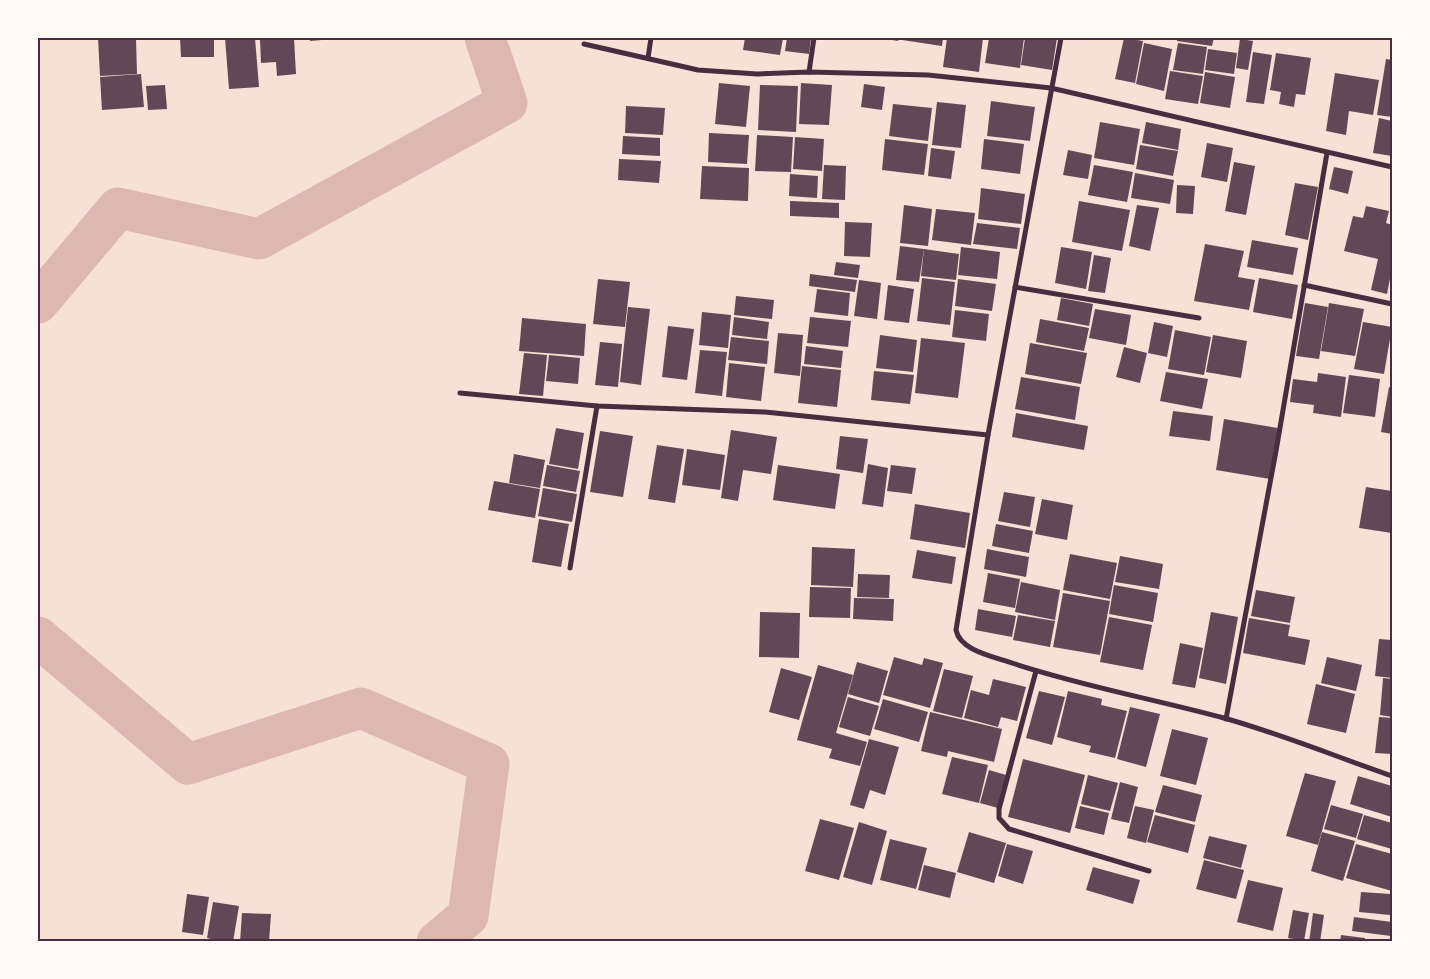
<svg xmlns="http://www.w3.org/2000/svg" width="1430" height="979" font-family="Georgia,serif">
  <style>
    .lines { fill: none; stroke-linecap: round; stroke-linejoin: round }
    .river { stroke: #dcb8b0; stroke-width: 41 }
    .building { fill: #644757 }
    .minor { stroke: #4a2c40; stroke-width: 5 }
    .neatline { fill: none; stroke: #4a2c40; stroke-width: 2 }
  </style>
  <rect width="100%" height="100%" fill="#f7e1d7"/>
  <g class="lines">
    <g class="river">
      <path d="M38,303l80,-95 141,31 248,-136 -22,-65"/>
      <path d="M38,637l150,127 173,-56 128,56 -21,152 -31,26"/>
    </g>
  </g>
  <g class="building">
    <path d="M98,38h38l1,36 -37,2z"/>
    <path d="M180,38h34v19h-33z"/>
    <path d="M225,38h30l4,49 -30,2z"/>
    <path d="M294,38l2,36 -19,2 -1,-14 -15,1 -1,-23z"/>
    <path d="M310,38h24v1l-24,2z"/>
    <path d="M745,38h38l-3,17 -37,-5z"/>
    <path d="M787,38h24l-2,16 -24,-3z"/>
    <path d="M881,38h18l-1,3z"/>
    <path d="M903,38h40l-1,8 -40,-6z"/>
    <path d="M947,38h36l-4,34 -36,-5z"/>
    <path d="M989,38h35l-4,30 -35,-5z"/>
    <path d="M1025,38h32l-5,32 -31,-5z"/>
    <path d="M1124,38l19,3 -8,42 -20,-4z"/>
    <path d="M1177,38h37l-2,8 -35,-5z"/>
    <path d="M1240,39l13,2 -5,29 -12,-2z"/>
    <path d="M1144,43l28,6 -8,42 -28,-7z"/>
    <path d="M1178,43l29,4 -4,27 -30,-4z"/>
    <path d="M1208,49l29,4 -3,21 -29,-4z"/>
    <path d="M1253,52l19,3 -8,49 -18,-2z"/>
    <path d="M1276,53l35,5 -6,37 -9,-1 -2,13 -15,-3 2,-12 -11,-2z"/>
    <path d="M1386,59l6,1v57l-15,-2z"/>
    <path d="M1170,71l33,5 -5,28 -33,-5z"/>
    <path d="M1205,72l30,5 -5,31 -30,-5z"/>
    <path d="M1335,73l44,7 -6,35 -24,-4 -3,24 -20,-4z"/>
    <path d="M141,74l3,33 -42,3 -2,-33z"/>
    <path d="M719,83l31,3 -4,41 -31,-3z"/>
    <path d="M801,83l31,2 -3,40 -30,-1z"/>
    <path d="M864,84l21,3 -3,23 -21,-3z"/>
    <path d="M165,85l2,24 -19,1 -2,-24z"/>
    <path d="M760,85l38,1 -2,46 -38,-2z"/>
    <path d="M991,101l44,6 -5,34 -43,-5z"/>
    <path d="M937,102l29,3 -5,43 -29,-3z"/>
    <path d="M893,104l39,4 -4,33 -39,-5z"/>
    <path d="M626,106l39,2 -2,27 -38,-2z"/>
    <path d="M1379,118l13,3v35l-19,-3z"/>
    <path d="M1100,122l40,7 -6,36 -40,-7z"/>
    <path d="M1146,122l35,7 -3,21 -36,-7z"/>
    <path d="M709,133l40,2 -2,29 -39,-2z"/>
    <path d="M757,135l36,2 -2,35 -36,-1z"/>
    <path d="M623,136l37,2v18l-38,-2z"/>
    <path d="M795,137l29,2 -2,32 -29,-2z"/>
    <path d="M885,139l43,5 -4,31 -42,-5z"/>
    <path d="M984,139l40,5 -4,30 -39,-5z"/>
    <path d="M1207,143l26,5 -6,34 -26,-5z"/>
    <path d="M1140,145l38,6 -5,25 -37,-7z"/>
    <path d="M931,148l24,3 -4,28 -23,-3z"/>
    <path d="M1068,150l24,5 -4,24 -25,-4z"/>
    <path d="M619,159l42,2 -2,22 -41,-3z"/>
    <path d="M1234,162l21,4 -9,49 -21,-4z"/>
    <path d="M824,165l22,1 -1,34 -23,-1z"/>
    <path d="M1094,165l39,7 -6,30 -39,-7z"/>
    <path d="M702,166l47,2 -1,33 -48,-2z"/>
    <path d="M1334,167l19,4 -5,23 -19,-5z"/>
    <path d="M1135,173l39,7 -4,24 -39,-6z"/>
    <path d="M790,174l28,2 -1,22 -28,-2z"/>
    <path d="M1295,183l23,4 -10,53 -23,-5z"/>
    <path d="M1177,185l18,1 -2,28 -17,-1z"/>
    <path d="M981,188l44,6 -4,30 -43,-5z"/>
    <path d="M790,201l49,2v15l-49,-2z"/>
    <path d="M1079,201l51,9 -8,41 -50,-9z"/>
    <path d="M904,205l28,4 -4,37 -28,-3z"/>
    <path d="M1137,205l22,3 -9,43 -21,-5z"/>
    <path d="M1366,206l23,5 -3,12 6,2v43l-5,26 -16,-4 7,-31 -34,-8 9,-35 10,2z"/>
    <path d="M936,209l39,4 -4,32 -39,-5z"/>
    <path d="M845,222l27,1 -2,34 -26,-1z"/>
    <path d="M977,223l43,5 -3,21 -44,-5z"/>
    <path d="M1252,240l46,8 -5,27 -46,-8z"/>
    <path d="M1205,244l39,7 -6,26 17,3 -6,30 -55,-9z"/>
    <path d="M900,246l24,3 -5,33 -23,-2z"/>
    <path d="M961,247l39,5 -3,27 -39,-4z"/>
    <path d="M1061,247l31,5 -6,37 -31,-6z"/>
    <path d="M924,249l35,5 -3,26 -35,-4z"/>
    <path d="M1094,255l17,3 -6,35 -17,-2z"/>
    <path d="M836,262l24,3 -2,13 -24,-3z"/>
    <path d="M810,274l47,6 -2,12 -46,-6z"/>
    <path d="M922,278l33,4 -5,43 -33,-4z"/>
    <path d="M1259,278l39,7 -6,34 -39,-7z"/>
    <path d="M598,279l32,3 -5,45 -32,-3z"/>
    <path d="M958,279l38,5 -4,27 -37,-5z"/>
    <path d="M859,280l22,3 -4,36 -23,-3z"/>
    <path d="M888,285l26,4 -5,34 -25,-3z"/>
    <path d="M817,289l33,4 -2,23 -34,-4z"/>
    <path d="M736,296l38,4 -2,19 -38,-4z"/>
    <path d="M1061,298l32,6 -4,22 -32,-6z"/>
    <path d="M1305,303l23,4 -9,52 -23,-3z"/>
    <path d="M1329,303l35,6 -9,47 -34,-5z"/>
    <path d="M628,307l22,2 -9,76 -21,-3z"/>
    <path d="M1095,309l36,6 -5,30 -37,-7z"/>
    <path d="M955,310l34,4 -3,27 -34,-4z"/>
    <path d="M702,312l29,3 -3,33 -29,-3z"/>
    <path d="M734,317l35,5 -2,17 -35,-4z"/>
    <path d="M810,317l41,4 -3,26 -41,-4z"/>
    <path d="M522,318l64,6 -2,32 -65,-5z"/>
    <path d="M1040,319l49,9 -5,23 -48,-9z"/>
    <path d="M1154,322l19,4 -6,31 -19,-4z"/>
    <path d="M1363,322l29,5 -8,47 -30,-5z"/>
    <path d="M668,326l26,3 -7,51 -25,-3z"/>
    <path d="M1175,330l36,7 -7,38 -36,-6z"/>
    <path d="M778,333l25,2 -3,41 -26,-3z"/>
    <path d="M880,335l37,5 -4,32 -37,-4z"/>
    <path d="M1213,335l34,6 -6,37 -35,-6z"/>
    <path d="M731,337l38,4 -2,23 -39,-4z"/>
    <path d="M921,338l44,5 -7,55 -43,-5z"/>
    <path d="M600,342l22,2 -4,43 -23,-2z"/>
    <path d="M1030,343l57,10 -6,31 -56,-10z"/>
    <path d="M806,346l37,5 -2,17 -37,-4z"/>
    <path d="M1124,347l23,6 -7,30 -24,-6z"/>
    <path d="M700,350l27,2 -5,44 -27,-3z"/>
    <path d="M524,353l23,2 -4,41 -24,-2z"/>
    <path d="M549,355l31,3 -2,26 -32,-3z"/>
    <path d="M729,363l36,4 -4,34 -35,-4z"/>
    <path d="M802,366l39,4 -4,37 -39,-4z"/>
    <path d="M874,371l40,4 -4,29 -39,-4z"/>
    <path d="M1166,372l42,7 -6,30 -42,-8z"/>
    <path d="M1318,373l28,4 -5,40 -28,-4 1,-8 -24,-3 3,-23 24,3z"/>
    <path d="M1349,375l31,4 -5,38 -32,-4z"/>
    <path d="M1021,377l59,10 -5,33 -60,-11z"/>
    <path d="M1389,387l3,1v46l-11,-2z"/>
    <path d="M1173,411l40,5 -3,25 -41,-5z"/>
    <path d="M1016,413l72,13 -4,24 -72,-13z"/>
    <path d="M1224,419l54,9 -8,51 -54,-9z"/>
    <path d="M556,428l28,5 -6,36 -29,-5z"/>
    <path d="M731,430l46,7 -6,37 -28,-4 -5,31 -17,-3z"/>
    <path d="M600,431l33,5 -10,61 -33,-5z"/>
    <path d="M840,436l28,3 -5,34 -27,-4z"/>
    <path d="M657,445l27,4 -9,54 -27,-4z"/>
    <path d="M687,449l38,6 -5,35 -38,-5z"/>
    <path d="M514,454l31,6 -5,28 -31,-5z"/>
    <path d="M868,464l20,4 -5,39 -21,-3z"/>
    <path d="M547,465l33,6 -4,21 -33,-6z"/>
    <path d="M778,465l62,9 -5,35 -62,-9z"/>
    <path d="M891,465l25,3 -4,26 -25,-3z"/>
    <path d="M494,481l46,8 -5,29 -47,-8z"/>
    <path d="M1366,487l26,4v42l-33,-5z"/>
    <path d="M543,488l34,6 -5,28 -34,-6z"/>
    <path d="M1004,492l31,5 -5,30 -32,-6z"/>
    <path d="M1042,499l31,6 -6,35 -32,-6z"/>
    <path d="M915,504l55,9 -5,35 -55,-9z"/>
    <path d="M539,519l30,5 -8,43 -29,-5z"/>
    <path d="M996,524l37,7 -4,22 -37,-7z"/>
    <path d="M812,547l43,2 -2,38 -42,-2z"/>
    <path d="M987,549l42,8 -3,20 -42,-8z"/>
    <path d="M917,550l39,7 -4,27 -40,-6z"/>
    <path d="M1070,554l47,9 -7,36 -47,-9z"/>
    <path d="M1120,556l43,8 -4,25 -44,-7z"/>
    <path d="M988,573l32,6 -5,29 -32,-6z"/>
    <path d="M858,574l32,1 -1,23 -32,-1z"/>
    <path d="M1021,582l39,8 -5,30 -40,-8z"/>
    <path d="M1114,585l44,8 -5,29 -44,-8z"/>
    <path d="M810,587l41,1 -1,30 -41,-1z"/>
    <path d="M1256,590l39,7 -5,26 -39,-7z"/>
    <path d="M1063,593l47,8 -10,54 -47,-8z"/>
    <path d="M854,598l40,1 -1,22 -40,-2z"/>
    <path d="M978,609l38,7 -4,21 -37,-7z"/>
    <path d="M760,612l40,1 -1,45 -40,-1z"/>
    <path d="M1211,612l27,5 -12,67 -27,-6z"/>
    <path d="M1018,615l37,6 -5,26 -37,-7z"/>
    <path d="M1109,617l43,8 -9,45 -43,-8z"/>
    <path d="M1249,618l41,7 -2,11 22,4 -5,25 -62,-12z"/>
    <path d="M1379,639l13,1v38l-17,-2z"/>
    <path d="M1180,643l23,5 -8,40 -23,-4z"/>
    <path d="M894,657l28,8 2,-7 19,5 -13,45 -47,-13z"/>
    <path d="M1327,657l35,8 -6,26 -35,-8z"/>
    <path d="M857,662l31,9 -9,32 -31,-9z"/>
    <path d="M818,665l35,10 -17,58 31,9 -7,24 -31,-8 3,-9 -35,-9z"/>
    <path d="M781,668l31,9 -13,43 -30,-8z"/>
    <path d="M944,669l29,7 -11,42 -29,-7z"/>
    <path d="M1383,678l9,1v38l-12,-2z"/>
    <path d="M993,679l33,8 -9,34 -16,-4 -3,10 -34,-9 7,-28 18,5z"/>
    <path d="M1316,684l39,10 -9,39 -39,-9z"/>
    <path d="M1039,691l26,6 -13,48 -26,-7z"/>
    <path d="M1068,691l34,8 -1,6 26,6 -12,47 -26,-6 2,-6 -20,-5 9,-33 -9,33 -14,-4z"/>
    <path d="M848,697l31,9 -9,30 -31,-9z"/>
    <path d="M883,699l45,13 -9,30 -45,-13z"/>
    <path d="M1130,707l30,7 -14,53 -29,-8z"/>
    <path d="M930,712l72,17 -8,33 -46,-11 -1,6 -26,-6z"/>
    <path d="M1379,717l13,1v36l-17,-1z"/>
    <path d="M1172,729l36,9 -12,47 -36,-9z"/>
    <path d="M869,739l30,8 -14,48 -15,-5 -6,19 -14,-4z"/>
    <path d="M952,757l36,8 -9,38 -37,-9z"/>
    <path d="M1023,759l62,16 -15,58 -62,-16z"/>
    <path d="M989,770l17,5 -8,33 -18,-5z"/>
    <path d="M1305,773l31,8 -18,64 -32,-9z"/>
    <path d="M1088,775l30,8 -8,28 -29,-7z"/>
    <path d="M1358,776l34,10v31l-42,-13z"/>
    <path d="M1120,782l18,5 -9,36 -18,-4z"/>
    <path d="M1163,785l39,10 -7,27 -40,-10z"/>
    <path d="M1331,805l32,9 -7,24 -32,-9z"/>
    <path d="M1080,806l29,7 -5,22 -29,-7z"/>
    <path d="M1135,806l19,4 -8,33 -19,-5z"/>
    <path d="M1155,815l40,10 -7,28 -41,-11z"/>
    <path d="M1364,815l28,8v26l-35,-10z"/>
    <path d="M820,819l34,9 -15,52 -34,-9z"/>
    <path d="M859,822l28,9 -15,54 -29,-8z"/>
    <path d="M969,832l37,11 -12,40 -37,-11z"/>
    <path d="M1322,832l33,9 -12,40 -32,-10z"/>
    <path d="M1209,836l38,9 -6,23 -38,-10z"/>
    <path d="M890,839l37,9 -11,41 -36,-9z"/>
    <path d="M1007,844l26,7 -10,33 -25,-8z"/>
    <path d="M1356,844l36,10v37l-46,-13z"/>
    <path d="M1204,860l40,10 -8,29 -40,-10z"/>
    <path d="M924,865l32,8 -6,25 -32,-8z"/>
    <path d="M1093,867l47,13 -7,24 -47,-14z"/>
    <path d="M1248,880l35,8 -10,43 -36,-9z"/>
    <path d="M1361,892l30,2 -1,21 -31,-3z"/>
    <path d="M187,894l22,3 -6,38 -21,-3z"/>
    <path d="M213,902l26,4 -6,36h-18v-2l-8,-2z"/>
    <path d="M1293,910l16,3 -5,28 -16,-3z"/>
    <path d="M242,913l29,1 -2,28h-29z"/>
    <path d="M1313,913l11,2 -4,27h-11z"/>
    <path d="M1354,917l38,5 -1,14 -39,-5z"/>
    <path d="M1341,935l24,3 -1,4h-24z"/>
  </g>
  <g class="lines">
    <g class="minor">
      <path d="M1061,38l-73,397 -32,195c4,21 39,27 56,33 69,23 142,36 212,55 57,16 113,39 168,58"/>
      <path d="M584,44l114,26 59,4 52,-2 119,3 123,13 341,79"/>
      <path d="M648,58l3,-20"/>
      <path d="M809,72l5,-34"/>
      <path d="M1304,285l88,19"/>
      <path d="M1015,287l184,31"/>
      <path d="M460,393l137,13 168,6 223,23"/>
      <path d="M570,568l27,-162"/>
      <path d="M1036,671l-37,138v9l10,11 140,42"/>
      <path d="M1226,719l50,-268 51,-298"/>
    </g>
  </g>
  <rect width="1430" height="979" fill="none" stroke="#fffaf5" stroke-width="78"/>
  <rect x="39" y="39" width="1352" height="901" class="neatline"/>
</svg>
